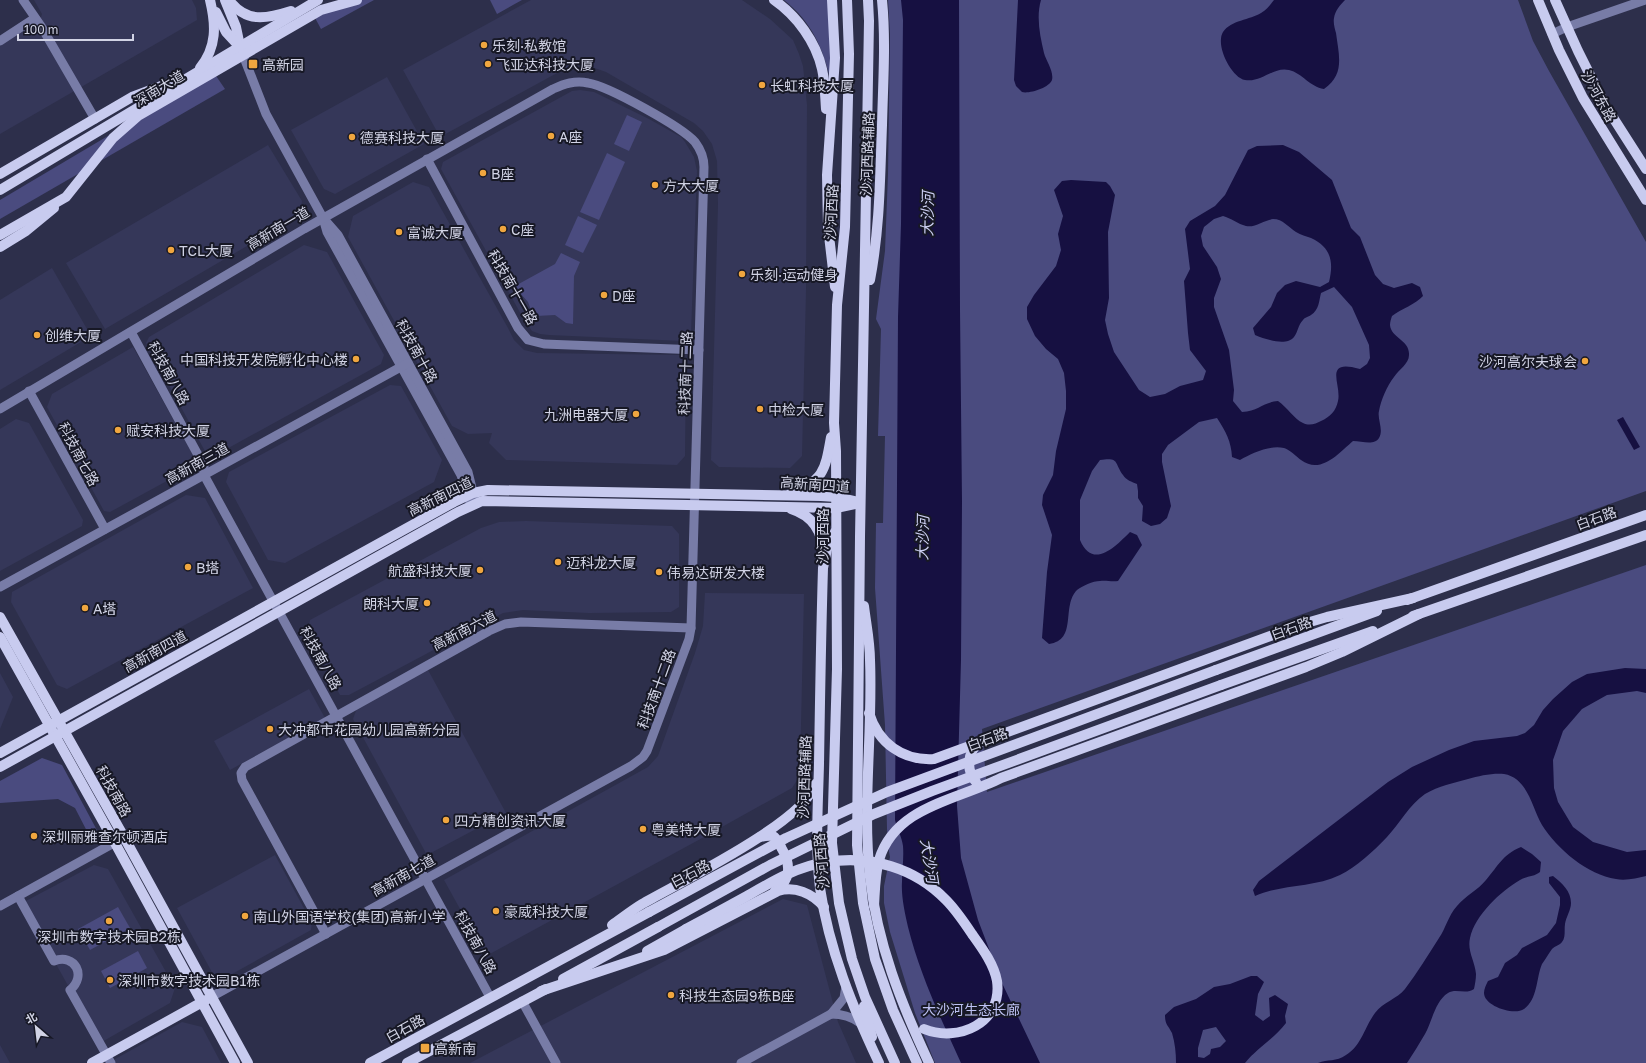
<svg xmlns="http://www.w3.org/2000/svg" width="1646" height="1063" font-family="'Golos Text','Noto Sans SC',sans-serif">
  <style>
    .built { fill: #353759 }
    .green { fill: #4a4b7f }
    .water { fill: #161041; fill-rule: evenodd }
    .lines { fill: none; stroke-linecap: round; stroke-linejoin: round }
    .minor { stroke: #787ca7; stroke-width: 9 }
    .major { stroke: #c8cbef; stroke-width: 10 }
    .major-bridge { stroke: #c8cbef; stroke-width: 10 }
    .poi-dot { fill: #f0a63f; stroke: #171825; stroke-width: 1.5 }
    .labels { text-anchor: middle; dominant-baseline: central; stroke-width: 4; stroke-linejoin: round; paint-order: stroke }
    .poi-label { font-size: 14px; fill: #d1d3e5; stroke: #171825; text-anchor: start }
    .street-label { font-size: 14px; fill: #d1d3e5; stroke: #171825 }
    .park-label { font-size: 14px; fill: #bdc1f3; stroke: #171825 }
    .water-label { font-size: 15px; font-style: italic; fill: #ced1f4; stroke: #171825 }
  </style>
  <rect width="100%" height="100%" fill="#2d2f4b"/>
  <g class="built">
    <path d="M34,0h158l4,8 1,12 -197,114v-91l41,-26 1,-3z"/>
    <path d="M531,0h211l28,19 23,21 6,14 4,12 4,39 -1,186 -4,165 -12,12 -71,-1 -8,-7 7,-256 -1,-43 -5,-17 -9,-13 -9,-8 -88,-51 -23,-8 -13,2 -130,71 -37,-67z"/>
    <path d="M387,77l37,67 -89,50 -11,-5 -33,-59z"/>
    <path d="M580,90l14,2 55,27 32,18 4,5 9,15 3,14 -6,162 -8,8 -134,-6 -9,-1 -8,-3 -9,-13 -82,-149 2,-7 129,-71z"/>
    <path d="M268,145l34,56 -2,14 -195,114 -39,-66z"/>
    <path d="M413,182l16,5 79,141 6,12 10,10 13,3 143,2 6,7 -1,94 -8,9 -171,-5 -17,-17 3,-10 -24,1 -16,-8 -104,-189 5,-21z"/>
    <path d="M304,245l23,7 57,103 -3,9 -167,92 -8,-3 -60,-110 3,-6z"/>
    <path d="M52,268l39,68 -91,54v-90z"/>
    <path d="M133,347l65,117 -88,48 -6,-1 -57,-104 5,-13z"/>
    <path d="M390,385l11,1 41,74 -8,22 -149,81 -17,-3 -42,-78 3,-10z"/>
    <path d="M16,419l13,4 54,97 -1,6 -82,45v-142z"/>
    <path d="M186,495l19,3 48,90 -186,101 -10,-4 -46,-83 1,-10z"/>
    <path d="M526,521l146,5 7,8v73l-8,5 -82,1 -66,-3 -20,3 -154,82h-9l-33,-61 3,-14 171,-92 18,-6z"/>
    <path d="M705,593l99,1 -4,176 -3,10 -5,8 -88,49 -218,119 -42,-76 204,-113 10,-11 37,-103 8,-27z"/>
    <path d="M428,670l78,143 -79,42 -74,-136 4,-11z"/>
    <path d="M0,673l13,24 -13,32z"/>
    <path d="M309,689l16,29 -95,52 -16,-29z"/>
    <path d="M275,855l37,68 -1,7 -88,49 -9,-3 -37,-68z"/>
    <path d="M94,865l14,4 67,119 -5,15 -70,40 -78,-140z"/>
    <path d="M783,899l24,6 31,117 18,41h-386z"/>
    <path d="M182,1022l20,5 19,36h-113z"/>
    <path d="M0,1045l10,18h-10z"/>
  </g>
  <g class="green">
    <path d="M342,0h32l-53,29 -7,-13z"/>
    <path d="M490,0h32l-25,14z"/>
    <path d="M784,0h45l2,82c-8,-34 -19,-60 -47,-82z"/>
    <path d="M888,0h630l15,41 16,30 97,171v249l-664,238 5,63 659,-227v498h-711l-20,-50 -25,-81 -6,-29v-17l6,-29 -2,-11 -1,-17 -2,-104 -10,-137 1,-65h7l2,-87h-7l3,-107 -5,-10 9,-68 3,-77 2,-140z"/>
    <path d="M214,73l11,16 -225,130v-19z"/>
    <path d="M627,115l15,7 -13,29 -15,-7z"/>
    <path d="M607,153l18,9 -26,58 -19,-8z"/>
    <path d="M578,216l19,9 -14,28 -18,-8z"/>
    <path d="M561,253l19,9 -6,14 -1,48 -7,-1 -11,-8 -19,1 -4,-3 -4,-11 -9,-10 -4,-6 40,-22z"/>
    <path d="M42,758l20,7 37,69 -9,3 -15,-29 -17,-9 -58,4v-22z"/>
    <path d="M118,907l12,21 -40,22 -12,-21z"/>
    <path d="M138,951l9,17 -37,20 -9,-17z"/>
  </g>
  <g class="water">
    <path d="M901,0h58l1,310 2,192 -1,158 -4,146 4,52 17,62 24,63 38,80h-79c-20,-44 -41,-88 -53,-136 -3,-13 -7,-31 -6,-45 0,-12 2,-23 1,-36 -1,-9 -6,-17 -8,-26l3,-503 3,-93 2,-204z"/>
    <path d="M1018,0h23c-5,17 -1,36 3,53 2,8 10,18 8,27 -3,8 -23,14 -30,12l-6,-6 -2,-6z"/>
    <path d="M1274,0h71c-5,5 -10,11 -11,18 -1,5 1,11 2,15 3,23 9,41 -12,56 -14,-2 -22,-16 -35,-19 -15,-4 -28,13 -44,10 -14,-3 -30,-35 -22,-48 8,-12 27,-12 38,-19 6,-3 9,-8 13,-13z"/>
    <path d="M1283,145l16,7 33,28 19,48 9,9 15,38 8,9 11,4 18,-5 8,4 3,9c-7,8 -22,13 -31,20 -1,3 -2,6 -2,9 1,13 20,15 19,30 0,9 -10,14 -15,22 -7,9 -13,23 -15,34 -2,8 5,19 0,27 -5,8 -17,3 -26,3 -14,12 -32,34 -52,19 -4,-3 -12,-11 -17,-12 -15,-3 -32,5 -44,12l-8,-3c-1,-16 -6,-25 -15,-39l-18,4 -31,23 -6,9v8l9,44 -4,12 -7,6 -9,2 -9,-5 1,-15 -5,-8v-7l-1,-7c-5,-2 -11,-4 -14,-9 -9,-12 -3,-18 -23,-15l-8,11 -12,29v40c13,31 37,5 50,-8l7,3 5,10 -24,36c-7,1 -12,-1 -18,0 -7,0 -18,5 -23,9 -16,16 1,50 -28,54l-7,-6 5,-66 5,-37 -10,-30 1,-10 10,-20 3,-24 10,-42v-18l-2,-18 -6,-14 -12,-10 -11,-13 -8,-17v-12l7,-12 22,-29 5,-16 -3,-16 5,-18 -9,-26 8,-9 9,-1 35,2 4,4 5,9 -7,37 1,66 -4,22 3,14 6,18 25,38 11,7 15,-3 15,-8 23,-6 3,-9 -16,-21 -2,-17 -4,-52 6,-12 -5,-40 5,-8 25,-15 10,-11 23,-45 9,-4zM1223,216c8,2 15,8 23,10 9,2 18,-6 27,-7 10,0 15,8 23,13 5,3 10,4 15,6 20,9 23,24 18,44l-9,5 -24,-6 -11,4 -8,8 -6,14 -18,21 2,7c10,4 31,12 39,2 4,-5 4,-12 9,-17 2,-3 5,-3 8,-5 8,-5 8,-14 10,-22l13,-6 18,20 17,38 1,13 -3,6 -7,5c-38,-11 -18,16 -22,32 -2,10 -8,16 -17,20 -5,3 -12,5 -18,2 -9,-4 -16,-16 -25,-22 -15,1 -19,10 -36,11l-9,-11 1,-11 -5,-40 -15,-43v-9l7,-19 -4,-12 -14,-21 -2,-10 3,-9 10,-8z"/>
    <path d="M1623,417l17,30 -6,3 -17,-30z"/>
    <path d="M1625,668l21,1v24l-9,-2 -30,4 -25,14 -19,22 -10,29 1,28 4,14 15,25 20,15 34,10 19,-2v26c-9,2 -20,5 -30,3 -28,-4 -59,-30 -74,-54 -10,-17 -14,-47 -38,-51 -12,-1 -25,2 -36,5 -15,4 -29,7 -43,15 -16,11 -25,29 -38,43 -13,14 -31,30 -47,38 -27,13 -58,9 -85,21l-2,-6 6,-9 129,-99 24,-15 37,-17 25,-9 43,-5 8,-3 9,-8 9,-15 10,-11 19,-17 15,-8z"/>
    <path d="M1521,847l11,7 9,8 -1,10c-6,5 -14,4 -20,8 -19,11 -45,35 -50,58 -3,13 5,23 6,36 0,5 -1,10 -2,15 -8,6 -18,-1 -26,4 -13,8 -16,29 -23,41 -6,10 -12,20 -18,29h-89c10,-4 18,-1 28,-8 16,-10 18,-27 29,-42 8,-11 22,-14 30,-24 12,-16 23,-34 34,-51 7,-10 9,-22 18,-32 8,-10 21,-16 29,-26 13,-15 16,-25 35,-33z"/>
    <path d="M1553,876c9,7 18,15 18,27 0,7 -5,14 -6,21 -1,6 1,13 -3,18 -2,3 -7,4 -10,7 -3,4 -7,11 -10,15 -6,14 -4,35 -18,45 -10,7 -40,-3 -40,-16 0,-4 2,-8 4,-12l10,-4 7,-14 12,-8 5,-7 25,-13 9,-12 4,-18v-8l-11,-14v-6z"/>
    <path d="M1251,976h6l7,6 -6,12 -3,21 8,6 7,-5 -1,-18 6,-3 13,9 -3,12 1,7c-12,16 -29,25 -41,40h-69c0,-10 -1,-20 -4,-30 -4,-8 -7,-8 -7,-18l9,-8 22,-8 18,-12 16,-3zM1216,1027l10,14 -6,6 -9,2 -1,5 -6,4 -6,-1v-9l5,-18z"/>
  </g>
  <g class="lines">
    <g class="minor">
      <path d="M23,0l18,26 54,93"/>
      <path d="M1552,34l15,-7 78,-27"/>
      <path d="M0,41l35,-23"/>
      <path d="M243,55l23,59 57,104 4,14 134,243 9,27"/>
      <path d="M427,159l91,169 10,12 16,4 155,6"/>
      <path d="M324,219l14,16 130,237 6,24"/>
      <path d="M131,332l73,134v9l286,522"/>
      <path d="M29,391l76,138"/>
      <path d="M0,409l304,-180 249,-140c11,-5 22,-9 35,-6 20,3 94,44 107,59 6,8 9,16 9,25l-13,461 -2,11 -42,112 -4,6 -12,9 -420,231"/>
      <path d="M0,587l408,-224"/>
      <path d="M18,896l36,65c21,-8 33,15 16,29l41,73"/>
      <path d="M0,906l121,-67"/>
      <path d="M326,934l-84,-154 -1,-7 4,-6 244,-136 16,-7 16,-2 170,6"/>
      <path d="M522,1001l34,62"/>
      <path d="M831,1014c11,0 20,2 29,9"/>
      <path d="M741,1063l90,-49 13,-16 2,-12"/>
    </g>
    <g class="major">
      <path d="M225,0l11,27 5,24"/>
      <path d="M229,0c17,23 37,19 62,11"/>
      <path d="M774,0c23,16 42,42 48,69 3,13 3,27 4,40"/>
      <path d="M832,0l3,58 -8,117 1,52 7,60"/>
      <path d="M847,0l2,54 -4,173 -8,78 -3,118 2,28 1,218 -5,174 7,60 13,56 13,38 30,66"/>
      <path d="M868,0l1,21 -9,516 -3,308 6,58 12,56 18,51 24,53"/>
      <path d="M1538,0l21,50 24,48 63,102"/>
      <path d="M1555,0l23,51 27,54 41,64"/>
      <path d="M216,12l10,20 13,14"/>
      <path d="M200,68c17,-21 16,-43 10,-68"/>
      <path d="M0,174l132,-77 40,-15"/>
      <path d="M0,190l318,-190"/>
      <path d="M0,235l66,-38 47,-59 25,-22 183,-106 36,-10"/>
      <path d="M0,247l26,-16 28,-23"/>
      <path d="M870,280c10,-52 10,-103 12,-155 1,-42 4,-84 0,-125"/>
      <path d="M790,494c34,-14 35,-23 41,-57"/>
      <path d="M791,509c22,7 32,23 32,45"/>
      <path d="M835,532l-8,17 -4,19c-2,65 -3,131 -4,196 -1,42 -4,83 1,124 9,62 33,120 59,175"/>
      <path d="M1407,600l239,-85"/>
      <path d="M864,606c2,17 6,36 6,54 3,72 -8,145 0,217 7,66 31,126 59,186"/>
      <path d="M1413,616l233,-81"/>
      <path d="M0,617l124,220 124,226"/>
      <path d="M0,637l115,206 120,220"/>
      <path d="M1216,670l161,-59"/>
      <path d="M1221,685l152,-54"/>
      <path d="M869,713c9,30 34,48 65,46l369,-135 24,-7 86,-19"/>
      <path d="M0,753l454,-251 19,-9 15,-3 333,6 15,1 22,5"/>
      <path d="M0,767l458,-255 24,-11 354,7 24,-5"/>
      <path d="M976,782c-10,-11 -9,-30 3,-39"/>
      <path d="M760,837c4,-1 8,-2 13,-1 4,2 7,9 9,13 9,15 9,32 -7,42"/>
      <path d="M874,906c1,-16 1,-31 5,-46 16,-54 79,-60 122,-82l305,-111 36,-15 77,-38"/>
      <path d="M612,925c10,-7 20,-15 30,-21 36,-21 163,-82 173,-120"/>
      <path d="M647,951l39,-22"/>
      <path d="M563,979l95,-52"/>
      <path d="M541,991l123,-41 114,-59c17,-5 34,2 46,16"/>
      <path d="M864,1006l8,31"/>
      <path d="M92,1063l114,-63"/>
      <path d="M370,1063l279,-151"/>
      <path d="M407,1063l139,-74"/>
    </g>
    <g class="major-bridge">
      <path d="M649,912l137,-74 101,-46 329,-122"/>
      <path d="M658,927l112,-62 104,-51 58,-23 289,-106"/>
      <path d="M686,929c21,-11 41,-22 61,-33 26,-15 51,-30 80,-34 44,-7 88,6 119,38 10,10 18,22 26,34 10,14 22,30 25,47 6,42 -39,62 -73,48"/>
    </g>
  </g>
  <g class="poi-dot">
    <circle cx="484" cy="45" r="4"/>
    <rect x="248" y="59" width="10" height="10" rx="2"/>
    <circle cx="488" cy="64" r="4"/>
    <circle cx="762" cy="85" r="4"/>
    <circle cx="551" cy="136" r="4"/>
    <circle cx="352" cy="137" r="4"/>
    <circle cx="483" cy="173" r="4"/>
    <circle cx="655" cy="185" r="4"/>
    <circle cx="503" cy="229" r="4"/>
    <circle cx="399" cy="232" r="4"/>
    <circle cx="171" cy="250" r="4"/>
    <circle cx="742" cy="274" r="4"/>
    <circle cx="604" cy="295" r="4"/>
    <circle cx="37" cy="335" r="4"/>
    <circle cx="356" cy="359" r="4"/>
    <circle cx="1585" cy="361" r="4"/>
    <circle cx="760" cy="409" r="4"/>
    <circle cx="636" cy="414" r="4"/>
    <circle cx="118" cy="430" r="4"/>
    <circle cx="558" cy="562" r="4"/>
    <circle cx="188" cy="567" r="4"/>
    <circle cx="480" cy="570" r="4"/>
    <circle cx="659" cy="572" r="4"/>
    <circle cx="427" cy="603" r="4"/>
    <circle cx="85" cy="608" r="4"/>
    <circle cx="270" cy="729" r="4"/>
    <circle cx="446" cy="820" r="4"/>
    <circle cx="643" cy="829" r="4"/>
    <circle cx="34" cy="836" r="4"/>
    <circle cx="496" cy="911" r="4"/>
    <circle cx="245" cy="916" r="4"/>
    <circle cx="109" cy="921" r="4"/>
    <circle cx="110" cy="980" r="4"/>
    <circle cx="671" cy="995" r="4"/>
    <rect x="420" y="1043" width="10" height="10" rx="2"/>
  </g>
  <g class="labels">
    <g class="poi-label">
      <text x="492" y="45">乐刻·私教馆</text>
      <text x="262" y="64">高新园</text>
      <text x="496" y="64">飞亚达科技大厦</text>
      <text x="770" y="85">长虹科技大厦</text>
      <text x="559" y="136">A座</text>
      <text x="360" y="137">德赛科技大厦</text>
      <text x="491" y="173">B座</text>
      <text x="663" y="185">方大大厦</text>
      <text x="511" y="229">C座</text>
      <text x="407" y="232">富诚大厦</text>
      <text x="179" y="250">TCL大厦</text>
      <text x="750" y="274">乐刻·运动健身</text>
      <text x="612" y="295">D座</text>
      <text x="45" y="335">创维大厦</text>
      <text x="348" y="359" text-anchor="end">中国科技开发院孵化中心楼</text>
      <text x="1577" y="361" text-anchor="end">沙河高尔夫球会</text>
      <text x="768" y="409">中检大厦</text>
      <text x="628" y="414" text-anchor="end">九洲电器大厦</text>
      <text x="126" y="430">赋安科技大厦</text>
      <text x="566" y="562">迈科龙大厦</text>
      <text x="196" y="567">B塔</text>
      <text x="472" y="570" text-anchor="end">航盛科技大厦</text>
      <text x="667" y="572">伟易达研发大楼</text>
      <text x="419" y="603" text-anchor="end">朗科大厦</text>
      <text x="93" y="608">A塔</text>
      <text x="278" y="729">大冲都市花园幼儿园高新分园</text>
      <text x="454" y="820">四方精创资讯大厦</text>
      <text x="651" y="829">粤美特大厦</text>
      <text x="42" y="836">深圳丽雅查尔顿酒店</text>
      <text x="504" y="911">豪威科技大厦</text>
      <text x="253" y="916">南山外国语学校(集团)高新小学</text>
      <text x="109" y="936" text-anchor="middle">深圳市数字技术园B2栋</text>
      <text x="118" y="980">深圳市数字技术园B1栋</text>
      <text x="679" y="995">科技生态园9栋B座</text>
      <text x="434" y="1048">高新南</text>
    </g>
    <g class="street-label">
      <text transform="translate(159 88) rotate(-31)">深南大道</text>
      <text transform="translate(1599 96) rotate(61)">沙河东路</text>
      <text transform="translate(867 154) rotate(-88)">沙河西路辅路</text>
      <text transform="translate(831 212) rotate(-87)">沙河西路</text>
      <text transform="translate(278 228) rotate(-31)">高新南一道</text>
      <text transform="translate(513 287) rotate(60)">科技南十一路</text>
      <text transform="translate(417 351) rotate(61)">科技南十路</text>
      <text transform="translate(169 373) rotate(61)">科技南八路</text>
      <text transform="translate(685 373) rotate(-88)">科技南十二路</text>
      <text transform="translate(79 454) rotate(62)">科技南七路</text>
      <text transform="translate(197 463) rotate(-29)">高新南三道</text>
      <text transform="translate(815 484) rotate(4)">高新南四道</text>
      <text transform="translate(440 496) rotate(-26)">高新南四道</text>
      <text transform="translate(1596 518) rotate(-20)">白石路</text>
      <text transform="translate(822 536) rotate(-90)">沙河西路</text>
      <text transform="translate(1291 628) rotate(-20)">白石路</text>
      <text transform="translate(464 630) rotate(-27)">高新南六道</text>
      <text transform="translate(155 651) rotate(-29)">高新南四道</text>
      <text transform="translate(321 658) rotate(61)">科技南八路</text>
      <text transform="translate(656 689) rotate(-70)">科技南十二路</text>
      <text transform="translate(987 739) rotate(-20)">白石路</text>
      <text transform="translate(804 777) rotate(-88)">沙河西路辅路</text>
      <text transform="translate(114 791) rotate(61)">科技南路</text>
      <text transform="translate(821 861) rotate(-95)">沙河西路</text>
      <text transform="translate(690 873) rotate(-28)">白石路</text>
      <text transform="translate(403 875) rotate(-29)">高新南七道</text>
      <text transform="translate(476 942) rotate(61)">科技南八路</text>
      <text transform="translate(405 1028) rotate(-29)">白石路</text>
    </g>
    <g class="park-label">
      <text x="971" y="1009">大沙河生态长廊</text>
    </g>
    <g class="water-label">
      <text transform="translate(927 214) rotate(-89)">大沙河</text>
      <text transform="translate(922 538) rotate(-89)">大沙河</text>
      <text transform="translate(930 861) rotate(81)">大沙河</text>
    </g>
  </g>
  <g transform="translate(36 1027) rotate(332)" stroke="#171825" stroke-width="3" paint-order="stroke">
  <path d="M0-3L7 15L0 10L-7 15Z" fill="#d1d3e5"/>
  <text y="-6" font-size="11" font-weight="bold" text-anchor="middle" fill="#d1d3e5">北</text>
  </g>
  <path d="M18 34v6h115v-6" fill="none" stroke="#d1d3e5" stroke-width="2"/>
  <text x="24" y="34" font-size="12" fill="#d1d3e5" stroke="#171825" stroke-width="3" paint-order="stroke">100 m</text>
</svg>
